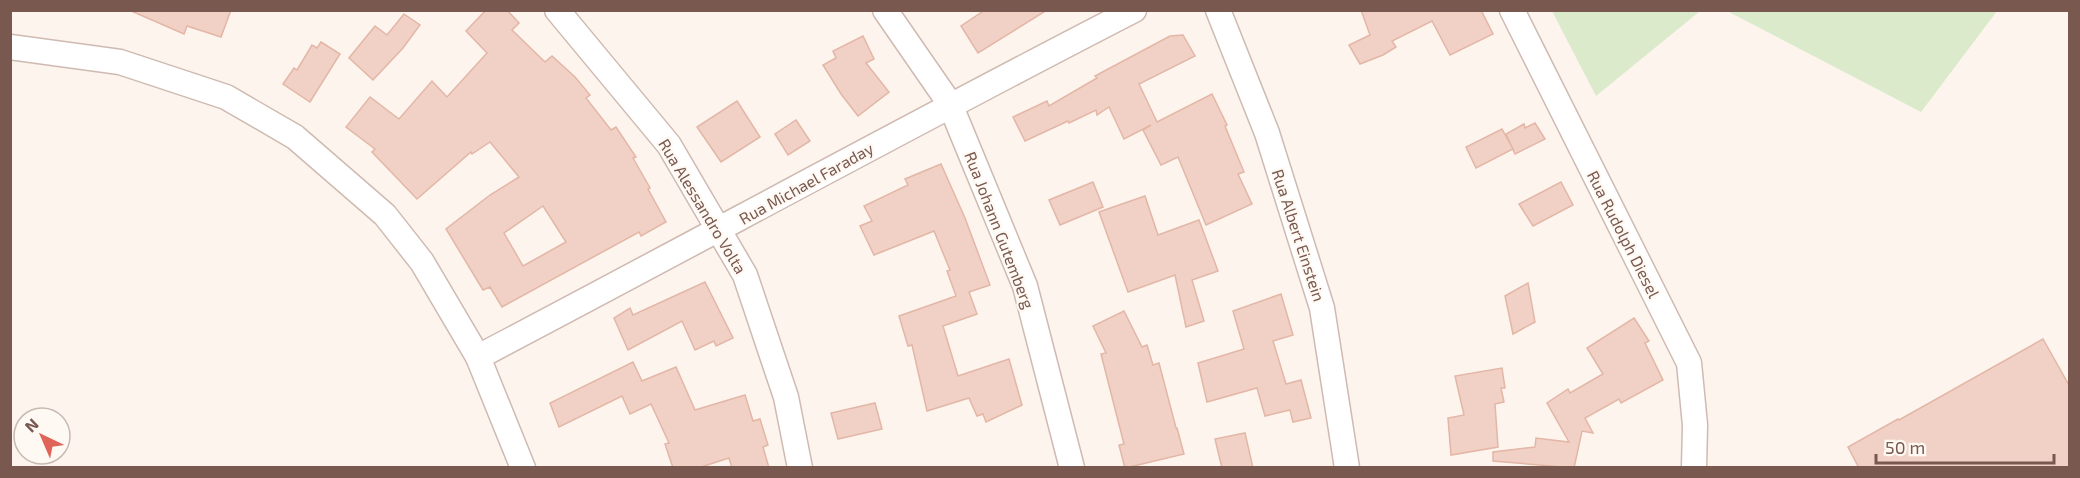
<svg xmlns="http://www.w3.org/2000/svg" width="2080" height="478" font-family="'Exo 2',sans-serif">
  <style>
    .green { fill: #dbeacb }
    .building { fill: #f1d1c5; stroke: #e3b6a6; stroke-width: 1.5; fill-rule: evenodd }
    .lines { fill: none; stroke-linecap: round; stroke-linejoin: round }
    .minor-casing { stroke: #cfbab1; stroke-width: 27 }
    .minor { stroke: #fff; stroke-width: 24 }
    .labels { text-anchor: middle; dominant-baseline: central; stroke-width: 4.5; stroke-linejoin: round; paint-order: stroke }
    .street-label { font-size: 16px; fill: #78584f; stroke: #fef9f3 }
  </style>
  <rect width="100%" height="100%" fill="#fcf4ed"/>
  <g class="green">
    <path d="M1552,11h148l-104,85z"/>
    <path d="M1727,11h270l-76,101z"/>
  </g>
  <g class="building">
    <path d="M129,10h102l-10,27 -34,-11 -3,8z"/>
    <path d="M486,10h21l12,13 -7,7 33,32 7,-6 23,21 15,18 -4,3 25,32 5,-3 20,30 -3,1 17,30 -2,1 18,33 -25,14 -2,-4 -137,75 -12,-20 -7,3 -37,-61 44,-34 29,-18 -29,-35 -18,12 -1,-2 -54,47 -45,-47 3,-3 -29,-22 24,-30 29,22 33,-38 15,16 40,-44 -21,-22zM543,206l23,36 -43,24 -19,-33z"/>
    <path d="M985,10h62l-69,43 -17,-27z"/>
    <path d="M1361,10h120l12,24 -43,21 -18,-34 -40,20 4,6 -13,8 -23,9 -11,-19 21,-10z"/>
    <path d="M404,14l16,11 -17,23 -30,32 -24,-22 26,-32 12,9z"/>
    <path d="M1183,35l12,21 -56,28 18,38 55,-28 15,31 -2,1 19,46 -6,2 14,30 -46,21 -28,-68 -17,8 -18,-35 8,-5 -27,14 -15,-32 -12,8 -1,-5 -27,13 -1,-2 -43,20 -12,-24 34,-16 2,5 48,-28 -2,-2 75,-40z"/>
    <path d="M863,36l11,23 -8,4 23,29 -31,24 -17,-22 -18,-29 13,-7 -3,-7z"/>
    <path d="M321,42l19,12 -30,48 -27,-18 11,-16 3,2 15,-25 5,3z"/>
    <path d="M737,101l23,36 -39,25 -24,-35z"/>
    <path d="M796,120l14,21 -22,14 -13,-21z"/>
    <path d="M1535,123l10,16 -30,15 -9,-20 18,-10 1,4z"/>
    <path d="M1502,129l11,20 -37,19 -10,-21z"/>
    <path d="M941,164l24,54 25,67 -21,7 8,22 -34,12 15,50 51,-17 13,46 -36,17 -3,-8 -6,2 -8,-18 -42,13 -15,-66 -4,1 -9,-30 57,-20 -9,-25 3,-1 -16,-39 -60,24 -14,-29 12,-5 -8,-15 44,-21 -3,-6z"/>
    <path d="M1093,182l10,25 -43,18 -11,-25z"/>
    <path d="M1561,182l12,23 -40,21 -14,-22z"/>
    <path d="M1145,196l13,39 41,-15 19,51 -26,9 12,41 -18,6 -11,-52 -47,17 -29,-80z"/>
    <path d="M705,282l28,56 -17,8 -2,-5 -19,9 -13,-29 -54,29 -14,-32 16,-10 3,7z"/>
    <path d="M1528,283l7,39 -22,12 -8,-38z"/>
    <path d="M1281,294l12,41 -20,6 13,43 15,-4 10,38 -18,4 -3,-12 -25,6 -8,-28 -50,14 -9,-39 46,-14 -11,-38z"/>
    <path d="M1124,311l18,36 5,-2 6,20 6,-2 17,65h1l7,26 -59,14 -6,-23 5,-1 -23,-90 5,-1 -13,-27z"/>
    <path d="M1634,318l15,23 -4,2 18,37 -42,23 -2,-4 -34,19 8,15 -11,-2 -8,37 -81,-7v-9l42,-5 1,-9 33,4 -22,-39 21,-14 2,4 33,-19 -16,-26z"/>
    <path d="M2043,339l27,48v81h-211l-11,-21 50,-28 1,1z"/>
    <path d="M633,362l9,19 34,-14 19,43 50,-15 8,26 7,-2 8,26 -5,2 6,21h-37l-3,-10 -31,10h-25l-8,-24 4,-1 -18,-39 -21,10 -8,-18 -63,31 -9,-24z"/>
    <path d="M1502,368l3,20h-4l3,14 -9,2 3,43 -47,8 -3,-37 16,-3 -9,-39z"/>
    <path d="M875,403l7,26 -44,10 -7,-26z"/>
    <path d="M1245,433l8,35h-31l-7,-29z"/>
  </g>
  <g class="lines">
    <defs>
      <g id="minor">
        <path d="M557,10l112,135 76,130 41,122 14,71"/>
        <path d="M885,10l65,94 75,182 47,182"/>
        <path d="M1218,10l49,123 55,175 25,160"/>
        <path d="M1512,10l177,353 6,62 -1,43"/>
        <path d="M10,47l110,15 106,35 69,40 90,78 37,47 56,95 45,111"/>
        <path d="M478,357c219,-115 436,-234 656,-347"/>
      </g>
    </defs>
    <use href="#minor" class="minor-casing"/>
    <use href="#minor" class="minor"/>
  </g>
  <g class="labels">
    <g class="street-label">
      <text transform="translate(806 183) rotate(-29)">Rua Michael Faraday</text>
      <text transform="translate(703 206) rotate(59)">Rua Alessandro Volta</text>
      <text transform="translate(1000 230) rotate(69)">Rua Johann Gutemberg</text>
      <text transform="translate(1624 234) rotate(63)">Rua Rudolph Diesel</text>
      <text transform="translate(1299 235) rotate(72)">Rua Albert Einstein</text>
    </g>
  </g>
  <rect width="2080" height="478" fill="none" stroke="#78584f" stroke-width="24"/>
  <g transform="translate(42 436) rotate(316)"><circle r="28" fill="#fef9f3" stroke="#c8b9b1" stroke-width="1.5"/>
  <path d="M0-4.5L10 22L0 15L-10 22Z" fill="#e06558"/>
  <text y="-9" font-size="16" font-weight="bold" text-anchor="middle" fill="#78584f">N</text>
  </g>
  <path d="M1876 454v9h178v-9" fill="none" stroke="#78584f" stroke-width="3"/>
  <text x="1885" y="454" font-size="18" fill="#78584f" stroke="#fef9f3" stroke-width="4.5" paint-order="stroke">50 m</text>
</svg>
